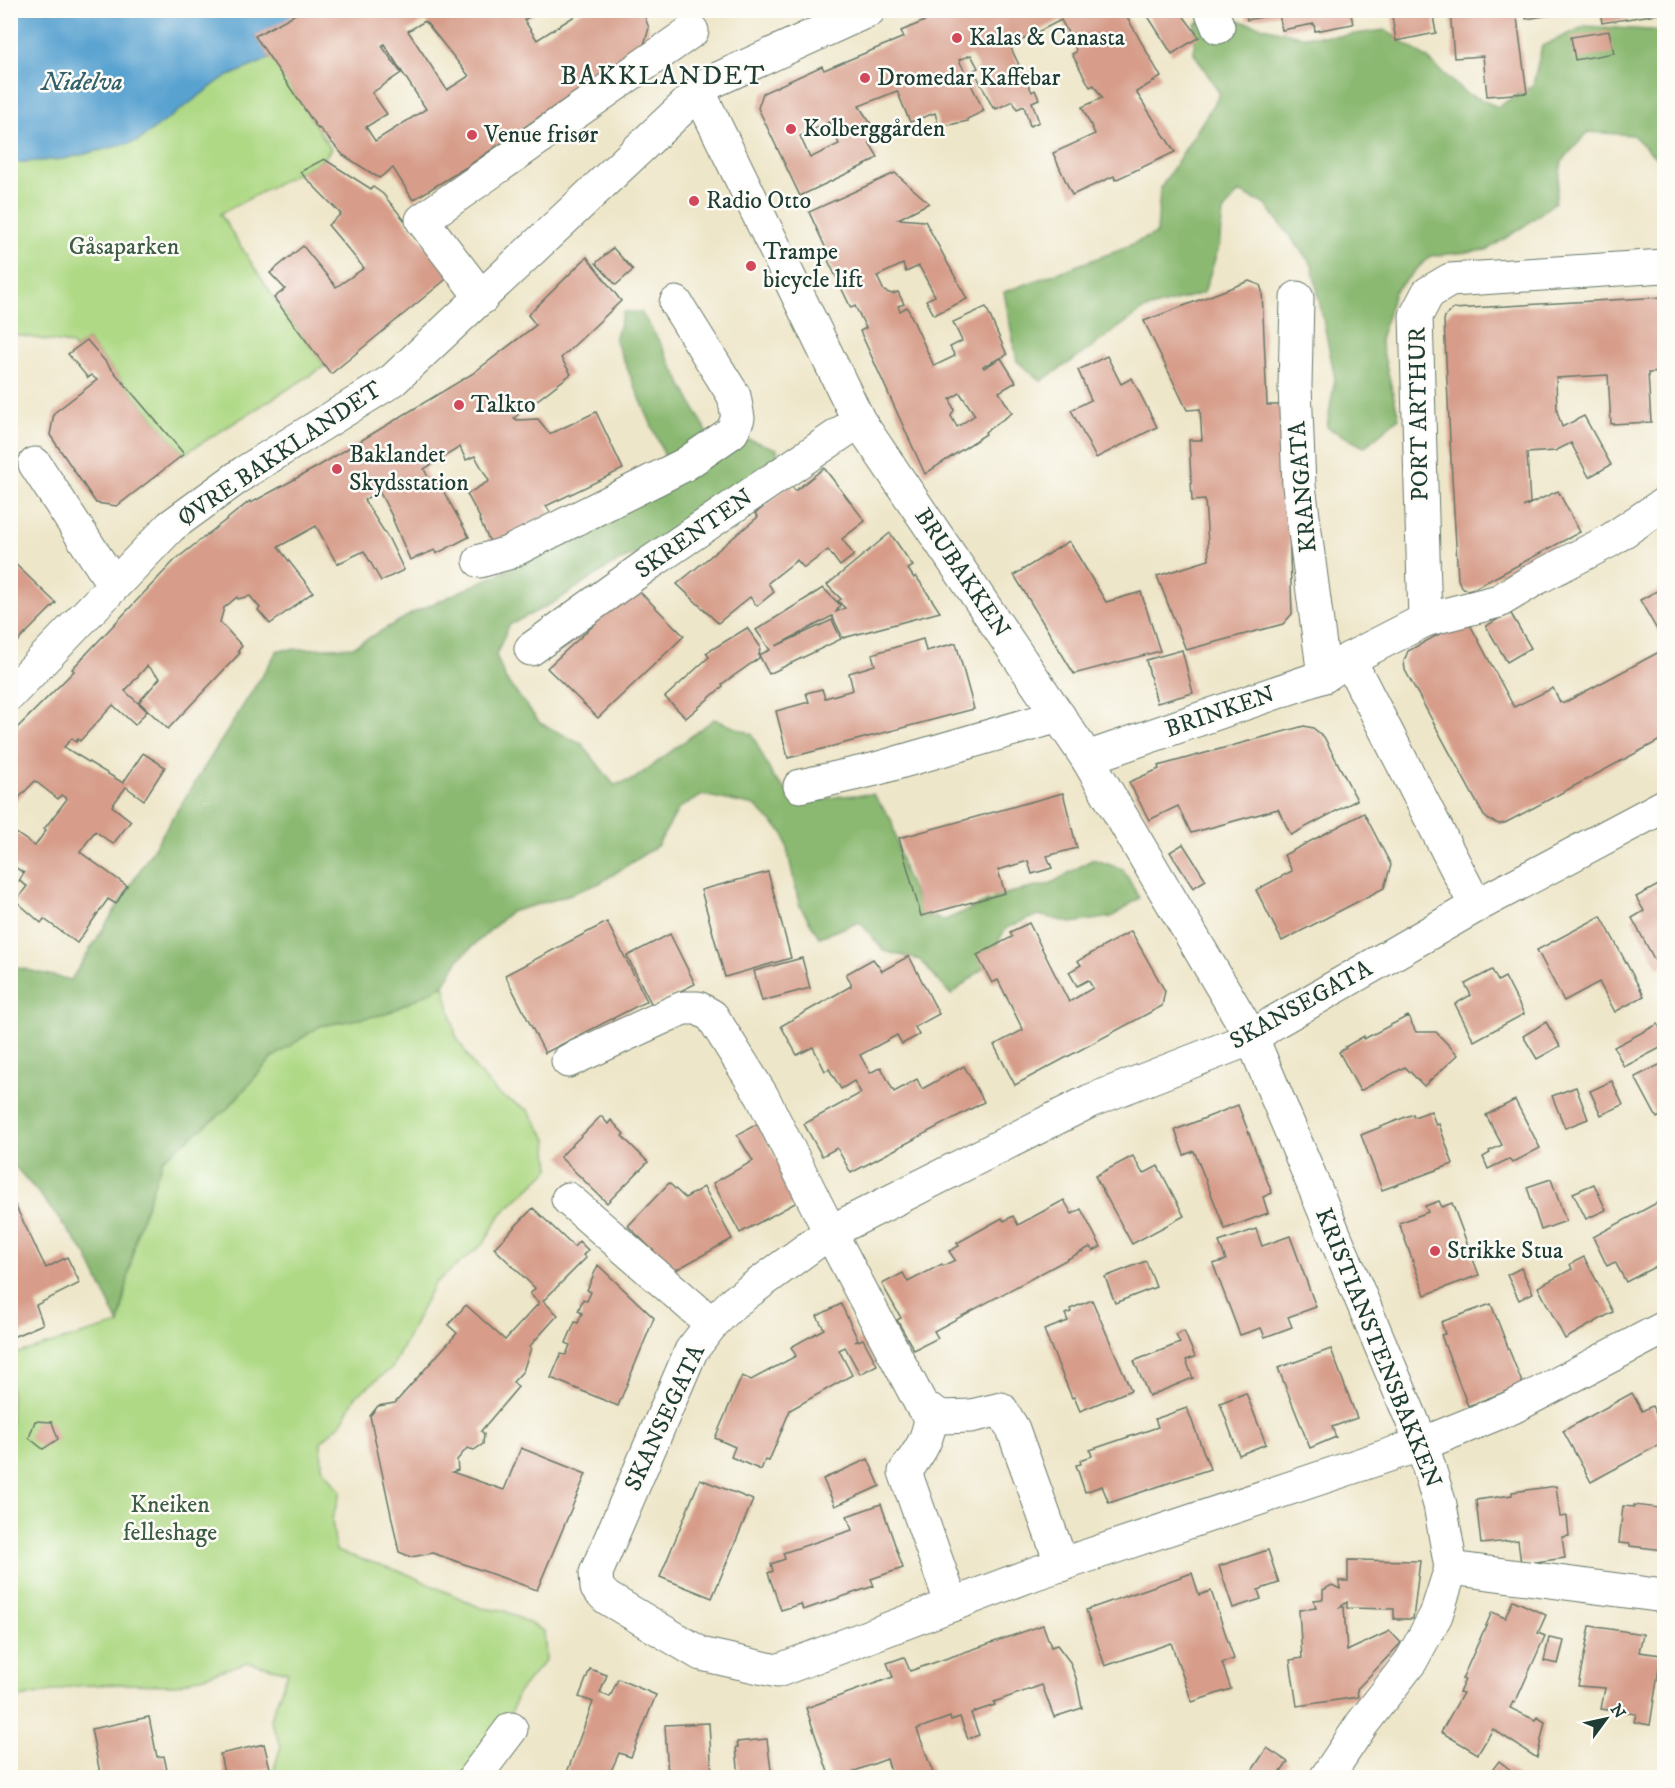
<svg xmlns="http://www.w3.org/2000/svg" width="1675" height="1788" font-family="'IM FELL DW Pica',serif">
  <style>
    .green { fill: #afd985; stroke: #678b5c; stroke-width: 1.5 }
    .forest { fill: #8bb972; stroke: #557b53; stroke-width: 1.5 }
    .water { fill: #59a2d0; stroke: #3c7082; stroke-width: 1.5 }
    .building { fill: #d79d8a; fill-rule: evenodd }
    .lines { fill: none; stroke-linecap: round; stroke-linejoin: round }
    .minor-casing { stroke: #677868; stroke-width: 35 }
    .minor { stroke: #fff; stroke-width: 33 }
    .poi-dot { fill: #d1495b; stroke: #fdfcf7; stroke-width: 2 }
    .labels { text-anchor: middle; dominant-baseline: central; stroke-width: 5; stroke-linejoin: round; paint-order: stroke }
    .poi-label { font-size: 24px; fill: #1f3d34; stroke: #fdfcf7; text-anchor: start }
    .park-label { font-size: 24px; fill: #3c5c44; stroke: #fdfcf7 }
    .street-label { font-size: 24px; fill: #1f3d34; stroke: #fdfcf7 }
    .water-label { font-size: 26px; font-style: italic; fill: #33606b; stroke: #fdfcf7 }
    .quarter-label { font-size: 27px; letter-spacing: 1.5px; fill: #1f3d34; stroke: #fdfcf7 }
  </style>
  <rect width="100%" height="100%" fill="#fdfcf7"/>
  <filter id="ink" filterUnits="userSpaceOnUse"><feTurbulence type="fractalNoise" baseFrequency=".0167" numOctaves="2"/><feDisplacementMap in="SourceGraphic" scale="12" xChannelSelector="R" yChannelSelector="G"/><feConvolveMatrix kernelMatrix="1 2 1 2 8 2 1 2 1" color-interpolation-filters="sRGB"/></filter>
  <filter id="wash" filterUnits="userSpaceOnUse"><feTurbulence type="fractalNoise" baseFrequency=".008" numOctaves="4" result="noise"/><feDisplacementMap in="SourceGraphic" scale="24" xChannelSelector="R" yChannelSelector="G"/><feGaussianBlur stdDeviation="1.35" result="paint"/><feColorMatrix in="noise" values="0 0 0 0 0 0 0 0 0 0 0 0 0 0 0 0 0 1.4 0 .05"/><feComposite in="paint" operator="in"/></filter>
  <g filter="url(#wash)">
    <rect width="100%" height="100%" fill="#eee6c9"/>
    <g class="green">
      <path d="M271,58l60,91 -7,10 -104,55 54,84 51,68 -141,88 -97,-114 -12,9 -4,-5 -60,-10v-171l53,-4 74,-18 84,-62z"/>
      <path d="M444,985l12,51 19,32 24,27 29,15 19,29 3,30 -49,45 -18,30 -49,40 -42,84 -36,28 -14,26 -21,20 1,25 19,25 -9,27 4,32 69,22 76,35 24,3 39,20 2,28 -29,35 -6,21 -46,62h-193l9,-32 -11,-26 18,-47 -40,-10 -72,23 -55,-1 -46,2 -64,14v-345l108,-31 18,-92 26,-74 64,-49 45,-51 48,-32 66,-12z"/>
    </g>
    <g class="forest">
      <path d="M1212,14l88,22h41l44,-6 43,29 37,34 33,14 35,-22 9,-39 43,-20 79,5v135l-31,-31 -45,-3 -26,29 -7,41 -32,25 -36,23 -57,6 -36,36 -14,48 19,78 -35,29 -37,-20 8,-49 -23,-113 -46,-60 -27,-13 -16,20 -4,34 -15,47 -61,17 -65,47 -37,24 -24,-20 -13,-69 113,-41 40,-18 3,-44 60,-95 -26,-41 1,-29z"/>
      <path d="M623,312h18l18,29 50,95 33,1 35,12 3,34 -170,83 -57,37 -44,22 -13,30 10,25 34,43 42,21 32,41 20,-6 80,-60 38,15 21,43 27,27 41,-8 32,-2 18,25 13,52 19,44 22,5 60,-26 45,-10 43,-25 30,10 16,29 -27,19 -41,6 -33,-8 -32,13 -24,41 -31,26 -31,-35 -36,-9 -24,-29 -41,15 -20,-33 -15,-70 -29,-28 -52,-11 -24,13 -22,38 -57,37 -43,16 -47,13 -51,47 -15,26 -58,29 -66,12 -48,32 -45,51 -64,50 -26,73 -18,92 -33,-70 -45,-58 -30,-34 -1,-196 61,14 207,-330 75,-3 60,-34 101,-46 152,-108 -51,-119z"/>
    </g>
    <path class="water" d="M11,11h294l-50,25 16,22 -49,21 -84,62 -74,18 -53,4z"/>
    <g id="blocks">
      <g class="building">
        <path d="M303,10h238l-17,10 13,20 47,-30h58l7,18 -5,17 -179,123 -52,32 -20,-32 -14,10 -36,-23 -24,-27 -1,1 -63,-93zM425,21l44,55 -22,14 -39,-59zM384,44l42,65 -51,32 -9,-14 21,-13 -15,-21 29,-20 -19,-27z"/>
        <path d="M754,10h23v1l-13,4z"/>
        <path d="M951,10h172l38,67 -25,15 39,60 -60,28 -1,-4 -42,19 -19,-42 42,-19 -13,-27 20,-9 -8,-13 -4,2 -18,-33 4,-2 -1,-6 -14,-26 -51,26 22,46 3,-2 4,9 -7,3 7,20 -9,4 -6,-20 -7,3 -4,-8 -17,8 -1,-2 -2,1 -19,-38 4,-2 -7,-13 -12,5 25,51 -17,8 1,2 -29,6 -4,-14 -25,9 -13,-31 -38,15 20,30 -10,6 9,15 -9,6 -69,33 -42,-88 5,-15 59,-27 2,4 80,-33 -3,-6zM829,122l10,22 -29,14 -10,-22z"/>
        <path d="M1144,10h35l20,27 -27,17z"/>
        <path d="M1245,10h105l3,14 -38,7 -1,-7 -32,6 -3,-16 -32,6z"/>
        <path d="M1391,10h41l4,23 -40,8z"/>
        <path d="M1450,10h66l11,83 -40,3 -4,-40 -29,2z"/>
        <path d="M1525,10h44v2l-43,7z"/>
        <path d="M1600,10h64v3l-62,10z"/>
        <path d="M1609,31l5,22 -39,7 -4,-23z"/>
        <path d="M324,159l47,30 2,-2 10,7 67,82 -119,98 -57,-76 11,-9 -15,-16 33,-27 33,41 28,-19 -36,-43 13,-11 -41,-42z"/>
        <path d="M895,173l34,30 -31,16 27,2 42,78 -33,16 -8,-15 9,-4 -16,-30 -13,6 -3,-8 -26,12 7,15 8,3 6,-2 6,12 -6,2 2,5 7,-4 27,59 21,-10 -5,-9 12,-6 -9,-19 33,-15 21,48 -24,11 1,2 17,-10 15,24 -17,10 13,21 -27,19 1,2 -61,40 -65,-143 6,-3 -11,-22 -4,2 -27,-56 3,-1 -18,-39zM960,393l15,22 -18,12 -6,-11 3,-6 -4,-11z"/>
        <path d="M613,248l20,22 -17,15 -20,-22z"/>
        <path d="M587,257l34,44 -60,57 10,16 -57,44 3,2 21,-1 12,15 46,-22 27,57 -77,37 6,9 -59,33 -14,-29 1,-1 -13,-24 22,-13 -14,-25 -9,4 -6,-13 -36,22 6,12 6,-3 33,59 -33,17 -1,-4 -25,10 -17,-40h1l-15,-29 -15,9 25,39 15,31 -23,11 -17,-30 -27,13 -21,-38 -38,21 35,45 -43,32 -12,-14 2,-2 -10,-12 -12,3 -1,-2 -13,11 -4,14 22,24 -4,5 2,2 -72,76 -29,-27 21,-24 -13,-12 -22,25 22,20 -12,14 -22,-20 -33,36 -2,-2 -2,3 -4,-4 -8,9 59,36 20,-30 22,14 -21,33 -18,-13 -14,19 19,15 -18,23 -18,-13 -15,21 47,34 -11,18 -8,-5 -31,44 -33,-24 -3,4 -25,-22 11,-15 -8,-5 5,-8 -14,-9v-35l25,17 11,-16 -2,-1 23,-30 -6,-4 -3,4 -23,-18 -25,26v-70l7,-7 -1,-1 58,-58 -2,-2 103,-109 75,-59 1,2 66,-36 155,-93 64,-49 -8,-10z"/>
        <path d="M1249,281l11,4 2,6 5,114h14l7,122 1,-1 3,88 -9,10 -97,26 -29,-74 52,-16 -4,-60 -13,1 -3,-61h13l-2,-31 -13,1 -43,-89z"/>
        <path d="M1664,297v75l-16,1 3,49 -40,2 -3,-49 -52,3 1,33 5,16 22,-11 27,49 -22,12 -18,-34 -16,8 -28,2 3,50 -7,4 35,-16 22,41 -105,56 -8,2 -6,-3 -3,-8 -7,-119 -7,-139 1,-5 8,-7z"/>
        <path d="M87,340l97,114 -67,52 -21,-3 -46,-68 4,-22 43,-33 -6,-5 -3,3 -20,-24z"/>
        <path d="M1107,356l14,28 11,-6 25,49 -61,31 -25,-48 20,-10 -13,-30z"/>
        <path d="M824,468l41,53 -23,18 12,16 -14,11 -12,-16 -24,18 -7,-8 -29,23 6,9 -17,14 -7,-9 -32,26 -41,-39 81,-67 -3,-3 35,-30 5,7z"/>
        <path d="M890,533l23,33 -5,3 6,9 2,-2 24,36 -97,26 -11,-22 -56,30 56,-26 9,19 -72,35 -10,-19 11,-5 -14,-20 67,-42 17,17 -4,7 9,-4 -7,-7 3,-2 -14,-14z"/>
        <path d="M1069,541l37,61 35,-10 19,59 -86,23 -60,-99z"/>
        <path d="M10,559l46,44 -46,46z"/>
        <path d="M635,587l49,49 -86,82 -51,-50z"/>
        <path d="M1664,587v151l-159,85 -6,1 -10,-4 -5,-4 -79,-146 -1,-9 4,-10 59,-32 47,88 39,-19 7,14 4,1 97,-52 3,-9 -24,-42z"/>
        <path d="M1510,612l21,36 -24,14 -21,-36z"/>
        <path d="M747,628l13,18 -1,12 -37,26 1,2 -37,32 -21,-21 44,-40 -3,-4z"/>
        <path d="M923,639l3,12 30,-8 18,66 -186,49 -12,-47 33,-9 -3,-9 16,-4 3,9 28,-8 -4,-17 26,-8 -3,-11z"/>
        <path d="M1182,650l11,43 -36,10 -11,-43z"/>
        <path d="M1304,726l9,2 11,9 33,63 -66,35 -13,-26 -87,24 -13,-27 -29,14 -20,-38 30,-13 -1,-3z"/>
        <path d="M1063,793l14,55 -30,8 5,12 -20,6 -4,-13 -30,9 7,23 -84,23 -22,-78z"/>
        <path d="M1364,813l27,52 -7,23 -102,53 -26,-51 36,-19 -8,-16z"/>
        <path d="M1183,844l23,36 -13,8 -23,-36z"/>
        <path d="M768,872l23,86 -66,19 -24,-87z"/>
        <path d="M1664,882v83l-5,3 -27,-50 12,-7 -8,-14z"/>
        <path d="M1601,916l43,80 -29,16 -16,-30 -35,19 -27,-51z"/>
        <path d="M607,922l40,79 -102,52 -40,-78z"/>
        <path d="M1029,923l40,79 24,-14 -5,-8 -11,6 -8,-14 12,-7 -3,-4 53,-30 34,60 -3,15 -147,79 -21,-40 29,-15 -25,-50 -6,3 -15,-28 35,-18 -2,-5z"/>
        <path d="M670,934l25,50 -43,21 -25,-49z"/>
        <path d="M909,956l30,58 -24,13 4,8 -17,9 -5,-9 -37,20 10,18 11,-6 13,25 23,-13 5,10 42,-23 20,36 -133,71 -14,-25 -15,8 -18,-32 57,-31 -7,-12 -13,8 -12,-20 -4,2 -12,-24 -16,8 -16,-29 70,-40v-3l-5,-9 27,-15 9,12z"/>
        <path d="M802,958l8,30 -48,13 -8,-30z"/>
        <path d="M1492,970l6,11 7,-4 19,37 -50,27 -19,-37 16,-9 -6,-11z"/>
        <path d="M1408,1016l8,16h20l22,23 -34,31 -19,-19 -45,24 -21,-39 7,-4 -1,-1 19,-11v3z"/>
        <path d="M1546,1022l14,24 -23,13 -14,-23z"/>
        <path d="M1658,1024l6,12v10l-40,21 -10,-20z"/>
        <path d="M1661,1064l3,7v43l-7,4 -22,-41z"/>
        <path d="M1612,1081l11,24 -22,10 -11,-24z"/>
        <path d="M1576,1087l12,32 -23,9 -13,-32z"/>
        <path d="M1515,1100l25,48 -28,15 -3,-4 -21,10 -5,-12 7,-4 -1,-2 13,-6 -16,-30z"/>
        <path d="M1238,1105l34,88 -9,4 5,16 -43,16 -31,-78 -10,4 -9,-25z"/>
        <path d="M1431,1111l5,14 3,-1 14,40 -71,26 -21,-55 52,-21 1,3z"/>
        <path d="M601,1116l7,8 3,-4 13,14 -2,2 26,26 -41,41 -47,-46z"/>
        <path d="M757,1124l42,77 -59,32 -27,-50 40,-22 -16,-26z"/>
        <path d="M1133,1156l10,18 15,-8 26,50 -52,28 -37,-68z"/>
        <path d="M1551,1179l15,42 -25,9 -14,-43z"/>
        <path d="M669,1183l16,15 19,-11 28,52 -58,32 -46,-45z"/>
        <path d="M1594,1184l12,26 -20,9 -13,-26z"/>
        <path d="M1664,1199v63l-38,20 -11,-20 -8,4 -14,-29z"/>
        <path d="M1064,1200l8,14 9,-5 20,38 -8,4 -3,-4 -156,84 4,7 -24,12 -17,-30 4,-2 -19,-34 21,-11 5,9 34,-18 1,2 12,-6 -6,-9 10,-5 -2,-3 45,-25 2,3 9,-5 5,9z"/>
        <path d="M1439,1201l3,6 10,-4 27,72 -54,20 -26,-72 29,-11 -3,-6z"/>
        <path d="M14,1203l32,65 21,-11 13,26 -44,22 7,19 -33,14v-134z"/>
        <path d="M533,1208l41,39 5,-6 9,9 -5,5 3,3 -43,43 15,14 -29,32 2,1 -8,23 -10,11 5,5 -37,44 3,3 -1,10 -9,6 -7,-2 -10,12 1,10 -6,2 52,18 17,-42 65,26 -49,116 -104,-37 -22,4 -12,-5 -29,-136 8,-10 17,-3 62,-70 -9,-8 18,-20 39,35 34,-37 -9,-9 5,-6 -41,-40z"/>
        <path d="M1256,1229l6,17 28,-10 26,71 -28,10 4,10 -27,10 -4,-9 -21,7 -27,-71 13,-4 -7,-18z"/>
        <path d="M1584,1257l29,55 -48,27 -27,-52 34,-18 -2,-5z"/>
        <path d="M1146,1261l10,26 -41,16 -10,-26z"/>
        <path d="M598,1265l56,53 -36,88 -67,-28 10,-24 5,1 4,-10 -4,-2 9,-21 3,1 4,-10 -4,-2 5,-12 4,2 4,-9 -4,-2z"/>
        <path d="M1521,1268l12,25 -14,7 -12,-25z"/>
        <path d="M1092,1300l39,90 -51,21 -6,-14 -2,1 -28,-68 24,-9 -3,-7 6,-2 -1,-3z"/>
        <path d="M841,1304l17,36 -3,2 8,-3 14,26 -17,9 -15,-27 -6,3 13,25 -62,35 -21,51 -4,-1 -4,10 -30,-13 4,-10 -20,-9 27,-62 9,4 45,-24 -5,-9 33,-18 -7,-13z"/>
        <path d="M1491,1304l32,81 -55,21 -27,-71 4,-1 -4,-12z"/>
        <path d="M1184,1331l11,26 -9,3 7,18 -44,18 -15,-35 46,-18 -4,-8z"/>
        <path d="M1331,1349l26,69 -25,9 4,10 -26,11 -32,-80z"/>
        <path d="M1246,1393l20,51 -27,11 -19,-52z"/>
        <path d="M1632,1393l10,18 10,-5 12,24v12l-73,40 -28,-51z"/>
        <path d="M1187,1408l23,61 -101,34 -7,-17 -17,6 -9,-27 5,-1 -1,-4 12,-4 -2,-6 68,-23 -3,-8z"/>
        <path d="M35,1421l17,1 6,17 -15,10 -14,-11z"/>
        <path d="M868,1459l12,27 -45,20 -12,-27z"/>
        <path d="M700,1479l53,21 -41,98 -52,-21z"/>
        <path d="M1556,1486l4,31 7,-1 2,20 -7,1 3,21 -44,6 -3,-24 -37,4 -5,-44 36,-5v-3z"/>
        <path d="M1660,1498l4,1v51l-34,-4v-2l-11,-1 4,-37 11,1v-2l25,3z"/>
        <path d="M881,1504l22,64 -32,11 3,7 -71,24 -2,-6 -20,6 -13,-37 5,-2 -2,-7 14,-5 -2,-6 69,-23 -5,-14z"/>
        <path d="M1268,1550l11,33 -21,7 3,9 -28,9 -14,-42z"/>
        <path d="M1348,1560l72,1 -7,58h-19v-10l-47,-1v-6l-7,5h4l3,44 43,-20 11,12 -44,46 1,8 -61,9 -7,-46 12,-2 -3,-48 17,-2 -2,-8 9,-1v-9l9,-5 8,4 -1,-8h9z"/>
        <path d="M1192,1573l7,22 12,-4 23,68 -12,4 9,26 -39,13 -21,-59 -66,23 -19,-56z"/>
        <path d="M1513,1600l33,15 -8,18 7,3 -30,67 -2,-1 -3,6 25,12 2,-3 8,5 -8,36 -44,-29 -15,25 -37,-22 22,-39 -4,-1 6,-12 -3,-1 30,-67 13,6z"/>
        <path d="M1043,1625l8,22 6,-2 13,17 6,16 6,30 -28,9 -12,-32 -48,17 1,3 -24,8 8,22 -11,4 -8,-22 -9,3 -1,-3 -33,12 16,44 -11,5h-29l-6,-19 -51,19h-6l-24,-70 87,-31 -6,-14 17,-6 6,14z"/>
        <path d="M1590,1626l53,8 -4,18 22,3 -11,70 -16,-3 2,-8 -35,-5 4,-21 -27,-2z"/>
        <path d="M1549,1638l15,3 -6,23 -14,-3z"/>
        <path d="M590,1669l17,6 -7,18 10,4 8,-18 38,16 -25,62 -12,-4 -11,25h-43l28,-76 -14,-5z"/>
        <path d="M149,1717l8,40 7,-1 3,14 -8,1 2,7h-60l-10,-49z"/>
        <path d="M709,1723l3,55h-44l-3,-53z"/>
        <path d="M767,1739l5,39h-33l-3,-31h2l-1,-5z"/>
        <path d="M264,1744l6,24 -45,10 -5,-24z"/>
        <path d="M1267,1748l21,14 -11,16h-30z"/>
        <path d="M1499,1761l22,17h-35z"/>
      </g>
    </g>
  </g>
  <g filter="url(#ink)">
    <use href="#blocks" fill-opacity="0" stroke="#677868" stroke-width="1.5"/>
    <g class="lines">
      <defs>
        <g id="minor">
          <path d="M1211,10l7,17"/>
          <path d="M699,92l160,329 228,337 165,280 170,406 18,61 11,63 -15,47 -25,46 -49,63 -36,54"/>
          <path d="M482,298l-60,-78 270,-189"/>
          <path d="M1297,298l-2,88 4,100 25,190"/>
          <path d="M35,464l79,121"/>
          <path d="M480,561l28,-8 176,-88 48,-33 6,-14 -4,-22 -58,-93"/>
          <path d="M1425,620l74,-19 38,-23 72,-37 55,-37"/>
          <path d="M531,649l119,-86 209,-142"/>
          <path d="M1349,659l127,247"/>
          <path d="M10,694l161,-168 74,-54 148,-92 316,-297 160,-73"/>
          <path d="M1087,758l237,-82 25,-17 76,-39 -9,-304 12,-23 22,-13 214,-14"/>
          <path d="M800,786l72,-16 187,-54"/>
          <path d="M1664,806l-188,100 -203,117 -21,15 -162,63 -260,131 -97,71 -21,21 -21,27 -95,222 1,15 10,10 94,56 76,17 259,-98 386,-129 91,-37 151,-79"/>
          <path d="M568,1061l115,-53h15l14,8 50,80 68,136 92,174 20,11 29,-1 30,-7 12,20 49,136"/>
          <path d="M568,1199l144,125"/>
          <path d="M932,1411c-3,28 -11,39 -27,61l47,133"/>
          <path d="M1451,1568l213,28"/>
          <path d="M474,1778l37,-49"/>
        </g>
      </defs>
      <use href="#minor" class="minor-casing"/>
      <use href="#minor" class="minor"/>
    </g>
  </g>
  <g class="poi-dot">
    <circle cx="957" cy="38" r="6"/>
    <circle cx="865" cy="78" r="6"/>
    <circle cx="791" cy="129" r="6"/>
    <circle cx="472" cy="135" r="6"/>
    <circle cx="694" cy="201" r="6"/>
    <circle cx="751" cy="266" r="6"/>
    <circle cx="459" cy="405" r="6"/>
    <circle cx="337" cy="469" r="6"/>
    <circle cx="1435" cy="1251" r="6"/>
  </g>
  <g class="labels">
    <g class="poi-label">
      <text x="969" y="38">Kalas &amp; Canasta</text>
      <text x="877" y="78">Dromedar Kaffebar</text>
      <text x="803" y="129">Kolberggården</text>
      <text x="484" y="135">Venue frisør</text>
      <text x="706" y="201">Radio Otto</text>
      <text x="763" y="252">Trampe<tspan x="763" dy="28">bicycle lift</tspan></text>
      <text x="471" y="405">Talkto</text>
      <text x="349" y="455">Baklandet<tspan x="349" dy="28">Skydsstation</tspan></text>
      <text x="1447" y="1251">Strikke Stua</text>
    </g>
    <g class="park-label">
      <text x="124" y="247">Gåsaparken</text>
      <text x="170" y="1505">Kneiken<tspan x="170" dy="28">felleshage</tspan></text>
    </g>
    <g class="street-label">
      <text transform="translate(1419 414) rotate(-91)">PORT ARTHUR</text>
      <text transform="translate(280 454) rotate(-34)">ØVRE BAKKLANDET</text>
      <text transform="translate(1303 487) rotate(-95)">KRANGATA</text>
      <text transform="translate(694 534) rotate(-35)">SKRENTEN</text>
      <text transform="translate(962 573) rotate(56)">BRUBAKKEN</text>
      <text transform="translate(1220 712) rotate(-19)">BRINKEN</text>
      <text transform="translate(1301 1005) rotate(-29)">SKANSEGATA</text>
      <text transform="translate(1378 1348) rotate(68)">KRISTIANSTENSBAKKEN</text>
      <text transform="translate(665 1418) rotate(-65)">SKANSEGATA</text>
    </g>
    <g class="water-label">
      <text x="82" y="82">Nidelva</text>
    </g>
    <g class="quarter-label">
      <text x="663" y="76">BAKKLANDET</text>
    </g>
  </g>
  <rect width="1675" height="1788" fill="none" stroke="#fdfcf7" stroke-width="36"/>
  <g transform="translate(1606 1719) rotate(57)" stroke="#fdfcf7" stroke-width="4.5" paint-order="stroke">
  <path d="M0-4.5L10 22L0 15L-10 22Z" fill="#1f3d34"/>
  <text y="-9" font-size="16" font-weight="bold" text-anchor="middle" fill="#1f3d34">N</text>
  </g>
</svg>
